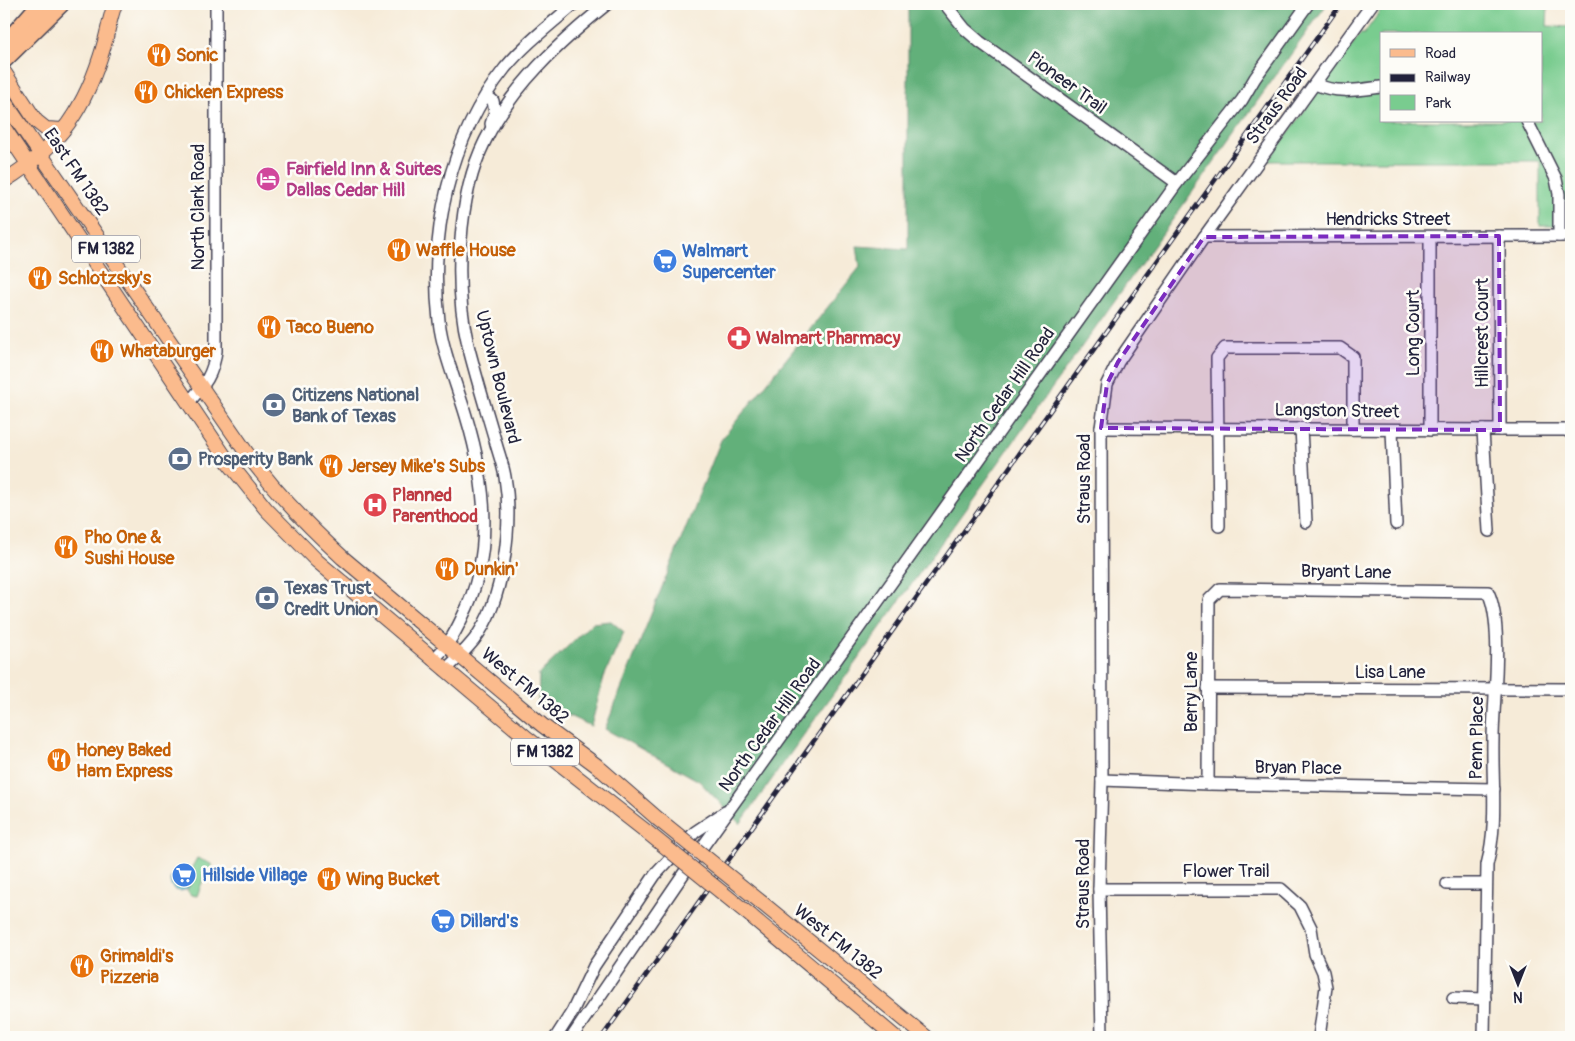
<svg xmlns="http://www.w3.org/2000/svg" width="1575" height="1041" font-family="Pangolin,sans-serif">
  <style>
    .green { fill: #79cc8f; stroke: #4e7765; fill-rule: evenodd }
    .forest { fill: #62b07a; stroke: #42695a }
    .water { fill: #44b2c0; stroke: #336a7e }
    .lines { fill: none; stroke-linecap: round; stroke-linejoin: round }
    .minor-casing { stroke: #424053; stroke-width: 14 }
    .major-casing { stroke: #424053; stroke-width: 16 }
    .highway-casing { stroke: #424053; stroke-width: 19 }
    .minor { stroke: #fff; stroke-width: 11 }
    .major { stroke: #fbbb8d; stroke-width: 14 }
    .highway { stroke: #fbbb8d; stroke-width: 16 }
    .rail-casing { stroke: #22223b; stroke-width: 4.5 }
    .rail { stroke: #fdfcf7; stroke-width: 2.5; stroke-dasharray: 8; stroke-linecap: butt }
    .major-bridge-casing { stroke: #424053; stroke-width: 16; stroke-linecap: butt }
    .major-bridge { stroke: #fbbb8d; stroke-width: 14 }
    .marked { fill: #7b2cbf; fill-opacity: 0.2; stroke: #7b2cbf; stroke-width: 4; stroke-dasharray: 10 6; stroke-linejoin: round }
    .labels { text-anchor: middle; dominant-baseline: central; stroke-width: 5; stroke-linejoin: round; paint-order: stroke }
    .shield { fill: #fdfcf7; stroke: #646373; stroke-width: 1 }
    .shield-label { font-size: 16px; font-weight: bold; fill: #22223b }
    .food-label { font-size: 18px; font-weight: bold; fill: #c56008; stroke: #fdfcf7; text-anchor: start }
    .street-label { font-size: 18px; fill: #22223b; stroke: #fdfcf7 }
    .hotel-label { font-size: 18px; font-weight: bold; fill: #b23c85; stroke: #fdfcf7; text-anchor: start }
    .shop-label { font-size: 18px; font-weight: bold; fill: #366cbe; stroke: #fdfcf7; text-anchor: start }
    .health-label { font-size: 18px; font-weight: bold; fill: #be3a42; stroke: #fdfcf7; text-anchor: start }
    .service-label { font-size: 18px; font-weight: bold; fill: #4e5e75; stroke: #fdfcf7; text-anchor: start }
  </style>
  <rect width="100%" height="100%" fill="#fdfcf7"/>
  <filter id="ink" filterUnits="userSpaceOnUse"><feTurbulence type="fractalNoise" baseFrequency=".02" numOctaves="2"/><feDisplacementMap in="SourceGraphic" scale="10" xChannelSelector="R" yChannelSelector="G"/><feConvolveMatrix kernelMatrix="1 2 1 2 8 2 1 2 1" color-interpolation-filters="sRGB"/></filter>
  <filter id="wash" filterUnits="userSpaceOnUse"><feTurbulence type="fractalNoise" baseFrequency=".0096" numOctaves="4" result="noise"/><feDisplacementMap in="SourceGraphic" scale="20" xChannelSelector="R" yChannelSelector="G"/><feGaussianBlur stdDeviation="1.12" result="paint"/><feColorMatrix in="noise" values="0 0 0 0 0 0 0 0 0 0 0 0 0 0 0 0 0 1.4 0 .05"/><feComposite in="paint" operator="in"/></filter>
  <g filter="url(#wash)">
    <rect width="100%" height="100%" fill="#f6ebd8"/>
    <g class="green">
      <path d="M1385,4h163l-1,22 24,1v178l-9,21h-22v-65h-272l92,-127h4zM1381,34h160v87h-160z"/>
      <path d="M197,858l14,6 1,4 -9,12 -6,16 -6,-1 -4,-5 8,-12 -3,-11z"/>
    </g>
    <g class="forest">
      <path d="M908,4h419l-587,820 -41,-43 -94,-52 116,-289 139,-173 -3,-21 51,3z"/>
      <path d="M611,621l13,11 -20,45 -13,49 -53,-24 1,-28 53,-51z"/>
    </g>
    <circle class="water" cx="180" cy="881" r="10"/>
  </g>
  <g filter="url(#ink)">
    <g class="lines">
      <defs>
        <g id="minor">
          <path d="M945,4l20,25 15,13 197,141"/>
          <path d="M1315,84c22,10 43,6 66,3"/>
          <path d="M487,96l6,5 2,11 -4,12"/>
          <path d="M1527,121l29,58 3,15v42"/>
          <path d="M1499,236l1,194"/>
          <path d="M1204,237l367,-1"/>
          <path d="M189,402c16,-18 24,-27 27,-51v-347"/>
          <path d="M1101,428l399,2h66l5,3"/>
          <path d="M1301,428l5,94"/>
          <path d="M1392,430l4,94"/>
          <path d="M1430,430v-193"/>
          <path d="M1483,430l6,101"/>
          <path d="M1219,526l-2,-168 8,-10h115l13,9v72"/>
          <path d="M433,660c14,-13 21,-25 29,-42 33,-64 24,-136 4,-202 -9,-31 -23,-63 -27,-95 -10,-87 10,-183 66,-253 21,-25 45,-43 69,-64"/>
          <path d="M445,670c10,-9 20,-19 29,-30 30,-39 39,-116 31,-163 -2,-13 -7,-25 -10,-37 -9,-31 -19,-63 -27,-95 -14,-59 -11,-148 17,-204 27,-55 75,-99 122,-137"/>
          <path d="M1208,688l363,1"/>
          <path d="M1102,780l106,4 286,5"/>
          <path d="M1208,784l1,-184 11,-11 268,3c16,34 5,108 5,148 -1,43 5,83 -6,125l-3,172"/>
          <path d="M1447,884h39"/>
          <path d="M1099,889h182l19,17 11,22 4,26 8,18 3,15 -7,50"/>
          <path d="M1453,998l32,1"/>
          <path d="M556,1037l16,-25 22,-46 61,-91 40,-43 30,-20"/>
          <path d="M572,1037l114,-167 491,-687 65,-83 13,-22 53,-74"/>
          <path d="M1102,1037l-3,-148 3,-109 -1,-352 6,-44 11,-22 86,-125 168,-233"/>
        </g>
        <g id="major">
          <path d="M4,72l32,49 10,8 17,1"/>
          <path d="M4,101l242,351c28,39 61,73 97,106l199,167 54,40 62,54"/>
          <path d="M4,128l225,335 37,46 51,52 210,177 120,94"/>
          <path d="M4,181c55,-34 82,-73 100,-136 4,-14 6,-28 11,-41"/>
          <path d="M762,903l164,134"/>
          <path d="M751,916l144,121"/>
        </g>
        <g id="highway">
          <path d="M4,45l36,-41"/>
          <path d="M4,60l57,-56"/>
        </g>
      </defs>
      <use href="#minor" class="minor-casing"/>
      <use href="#major" class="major-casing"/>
      <use href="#highway" class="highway-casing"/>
      <use href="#minor" class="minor"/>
      <use href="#major" class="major"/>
      <use href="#highway" class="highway"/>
      <defs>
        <path id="rail" d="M602,1037l739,-1033"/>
      </defs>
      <use href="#rail" class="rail-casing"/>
      <use href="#rail" class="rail"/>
      <defs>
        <g id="major-bridge">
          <path d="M658,819l104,84"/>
          <path d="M647,832l104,84"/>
        </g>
      </defs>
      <use href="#major-bridge" class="major-bridge-casing"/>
      <use href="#major-bridge" class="major-bridge"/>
    </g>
  </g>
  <path class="marked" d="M1499,236l1,194 -399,-2 6,-44 11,-22 86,-125z"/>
  <defs>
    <symbol id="restaurant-disc" viewBox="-11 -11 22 22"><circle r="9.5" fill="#e8710a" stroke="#fdfcf7"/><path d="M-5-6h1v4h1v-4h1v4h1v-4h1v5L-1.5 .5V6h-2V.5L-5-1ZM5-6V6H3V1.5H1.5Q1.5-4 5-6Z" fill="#fff"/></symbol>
    <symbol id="hotel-disc" viewBox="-11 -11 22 22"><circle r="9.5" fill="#d1479c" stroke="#fdfcf7"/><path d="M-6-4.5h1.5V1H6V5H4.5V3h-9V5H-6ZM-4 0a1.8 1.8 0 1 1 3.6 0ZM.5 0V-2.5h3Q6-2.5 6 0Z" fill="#fff"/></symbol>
    <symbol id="supermarket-disc" viewBox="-11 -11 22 22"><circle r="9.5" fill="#3f7fe0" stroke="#fdfcf7"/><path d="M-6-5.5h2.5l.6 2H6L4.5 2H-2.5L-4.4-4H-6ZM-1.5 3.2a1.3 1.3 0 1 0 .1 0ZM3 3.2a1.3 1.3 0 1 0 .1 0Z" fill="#fff"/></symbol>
    <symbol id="pharmacy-disc" viewBox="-11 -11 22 22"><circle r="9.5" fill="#e0444e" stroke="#fdfcf7"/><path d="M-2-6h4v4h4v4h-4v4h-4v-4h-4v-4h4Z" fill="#fff"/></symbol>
    <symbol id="bank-disc" viewBox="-11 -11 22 22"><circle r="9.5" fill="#5c6f8a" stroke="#fdfcf7"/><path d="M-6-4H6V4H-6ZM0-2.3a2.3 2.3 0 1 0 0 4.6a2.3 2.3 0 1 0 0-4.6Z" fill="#fff"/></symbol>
    <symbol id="hospital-disc" viewBox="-11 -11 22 22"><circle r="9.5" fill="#e0444e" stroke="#fdfcf7"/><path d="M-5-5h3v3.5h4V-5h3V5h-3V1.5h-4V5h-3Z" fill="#fff"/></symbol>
  </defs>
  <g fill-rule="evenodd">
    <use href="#restaurant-disc" x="145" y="41" width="28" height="28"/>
    <use href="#restaurant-disc" x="132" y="78" width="28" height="28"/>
    <use href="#hotel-disc" x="254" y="165" width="28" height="28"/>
    <use href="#restaurant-disc" x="385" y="236" width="28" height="28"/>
    <use href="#supermarket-disc" x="651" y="247" width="28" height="28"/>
    <use href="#restaurant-disc" x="26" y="264" width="28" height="28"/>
    <use href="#restaurant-disc" x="255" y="313" width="28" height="28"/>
    <use href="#pharmacy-disc" x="725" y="324" width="28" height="28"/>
    <use href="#restaurant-disc" x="88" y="337" width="28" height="28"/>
    <use href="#bank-disc" x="260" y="391" width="28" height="28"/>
    <use href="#bank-disc" x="166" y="445" width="28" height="28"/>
    <use href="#restaurant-disc" x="317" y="452" width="28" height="28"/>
    <use href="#hospital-disc" x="361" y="491" width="28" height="28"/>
    <use href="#restaurant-disc" x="52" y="533" width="28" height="28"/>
    <use href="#restaurant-disc" x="433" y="555" width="28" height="28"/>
    <use href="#bank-disc" x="253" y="584" width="28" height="28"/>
    <use href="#restaurant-disc" x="45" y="746" width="28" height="28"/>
    <use href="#supermarket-disc" x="170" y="861" width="28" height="28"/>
    <use href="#restaurant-disc" x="315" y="865" width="28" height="28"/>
    <use href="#supermarket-disc" x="429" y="907" width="28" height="28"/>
    <use href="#restaurant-disc" x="68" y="952" width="28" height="28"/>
  </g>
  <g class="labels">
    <g class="shield">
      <rect x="72" y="235.5" width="68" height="27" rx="4"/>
      <rect x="511" y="738.5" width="68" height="27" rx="4"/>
    </g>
    <g class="shield-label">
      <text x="106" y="249">FM 1382</text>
      <text x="545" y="752">FM 1382</text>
    </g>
    <g class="food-label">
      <text x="176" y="55">Sonic</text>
      <text x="164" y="92">Chicken Express</text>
      <text x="416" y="250">Waffle House</text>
      <text x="58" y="278">Schlotzsky's</text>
      <text x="286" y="327">Taco Bueno</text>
      <text x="120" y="351">Whataburger</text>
      <text x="348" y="466">Jersey Mike's Subs</text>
      <text x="84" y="537">Pho One &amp;<tspan x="84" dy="21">Sushi House</tspan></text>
      <text x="464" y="569">Dunkin'</text>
      <text x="76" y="750">Honey Baked<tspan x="76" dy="21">Ham Express</tspan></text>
      <text x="346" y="879">Wing Bucket</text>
      <text x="100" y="956">Grimaldi's<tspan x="100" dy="21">Pizzeria</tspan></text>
    </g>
    <g class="street-label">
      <text transform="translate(1067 83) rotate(36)">Pioneer Trail</text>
      <text transform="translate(1277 106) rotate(-54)">Straus Road</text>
      <text transform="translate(76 172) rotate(56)">East FM 1382</text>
      <text transform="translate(198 207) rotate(-90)">North Clark Road</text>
      <text x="1388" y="219">Hendricks Street</text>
      <text transform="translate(1413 333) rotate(-90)">Long Court</text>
      <text transform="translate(1482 333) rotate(-90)">Hillcrest Court</text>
      <text transform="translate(498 377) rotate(76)">Uptown Boulevard</text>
      <text transform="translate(1005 395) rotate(-55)">North Cedar Hill Road</text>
      <text transform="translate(1337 411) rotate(1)">Langston Street</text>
      <text transform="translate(1084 479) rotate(-90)">Straus Road</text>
      <text transform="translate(1346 572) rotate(1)">Bryant Lane</text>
      <text x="1390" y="672">Lisa Lane</text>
      <text transform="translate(525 686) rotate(40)">West FM 1382</text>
      <text transform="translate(1191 692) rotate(-90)">Berry Lane</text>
      <text transform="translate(770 725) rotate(-54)">North Cedar Hill Road</text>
      <text transform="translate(1477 738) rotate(-89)">Penn Place</text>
      <text transform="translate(1298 768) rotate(1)">Bryan Place</text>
      <text x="1226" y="871">Flower Trail</text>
      <text transform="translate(1083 884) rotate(-90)">Straus Road</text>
      <text transform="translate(838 942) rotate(39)">West FM 1382</text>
    </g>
    <g class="hotel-label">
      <text x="286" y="169">Fairfield Inn &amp; Suites<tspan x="286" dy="21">Dallas Cedar Hill</tspan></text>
    </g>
    <g class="shop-label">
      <text x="682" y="251">Walmart<tspan x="682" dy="21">Supercenter</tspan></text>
      <text x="202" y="875">Hillside Village</text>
      <text x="460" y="921">Dillard's</text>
    </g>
    <g class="health-label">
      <text x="756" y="338">Walmart Pharmacy</text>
      <text x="392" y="495">Planned<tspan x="392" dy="21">Parenthood</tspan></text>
    </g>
    <g class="service-label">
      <text x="292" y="395">Citizens National<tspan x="292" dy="21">Bank of Texas</tspan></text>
      <text x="198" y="459">Prosperity Bank</text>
      <text x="284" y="588">Texas Trust<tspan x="284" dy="21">Credit Union</tspan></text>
    </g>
  </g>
  <rect width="1575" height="1041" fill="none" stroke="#fdfcf7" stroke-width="20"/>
  <rect x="1380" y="32" width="162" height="90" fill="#fdfcf7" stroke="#a5a5ac"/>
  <rect x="1390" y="49" width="25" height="8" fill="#fbbb8d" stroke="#a5a5ac"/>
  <text x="1425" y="58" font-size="15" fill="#22223b">Road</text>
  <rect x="1390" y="74" width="25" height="8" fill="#22223b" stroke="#a5a5ac"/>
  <text x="1425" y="82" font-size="15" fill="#22223b">Railway</text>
  <rect x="1390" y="95" width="25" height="15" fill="#79cc8f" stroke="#a5a5ac"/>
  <text x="1425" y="108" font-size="15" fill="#22223b">Park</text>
  <g transform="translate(1518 984) rotate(180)" stroke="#fdfcf7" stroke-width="4" paint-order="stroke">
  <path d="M0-4L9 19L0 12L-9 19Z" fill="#22223b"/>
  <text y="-8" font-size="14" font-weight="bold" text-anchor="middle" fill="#22223b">N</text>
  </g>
</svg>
